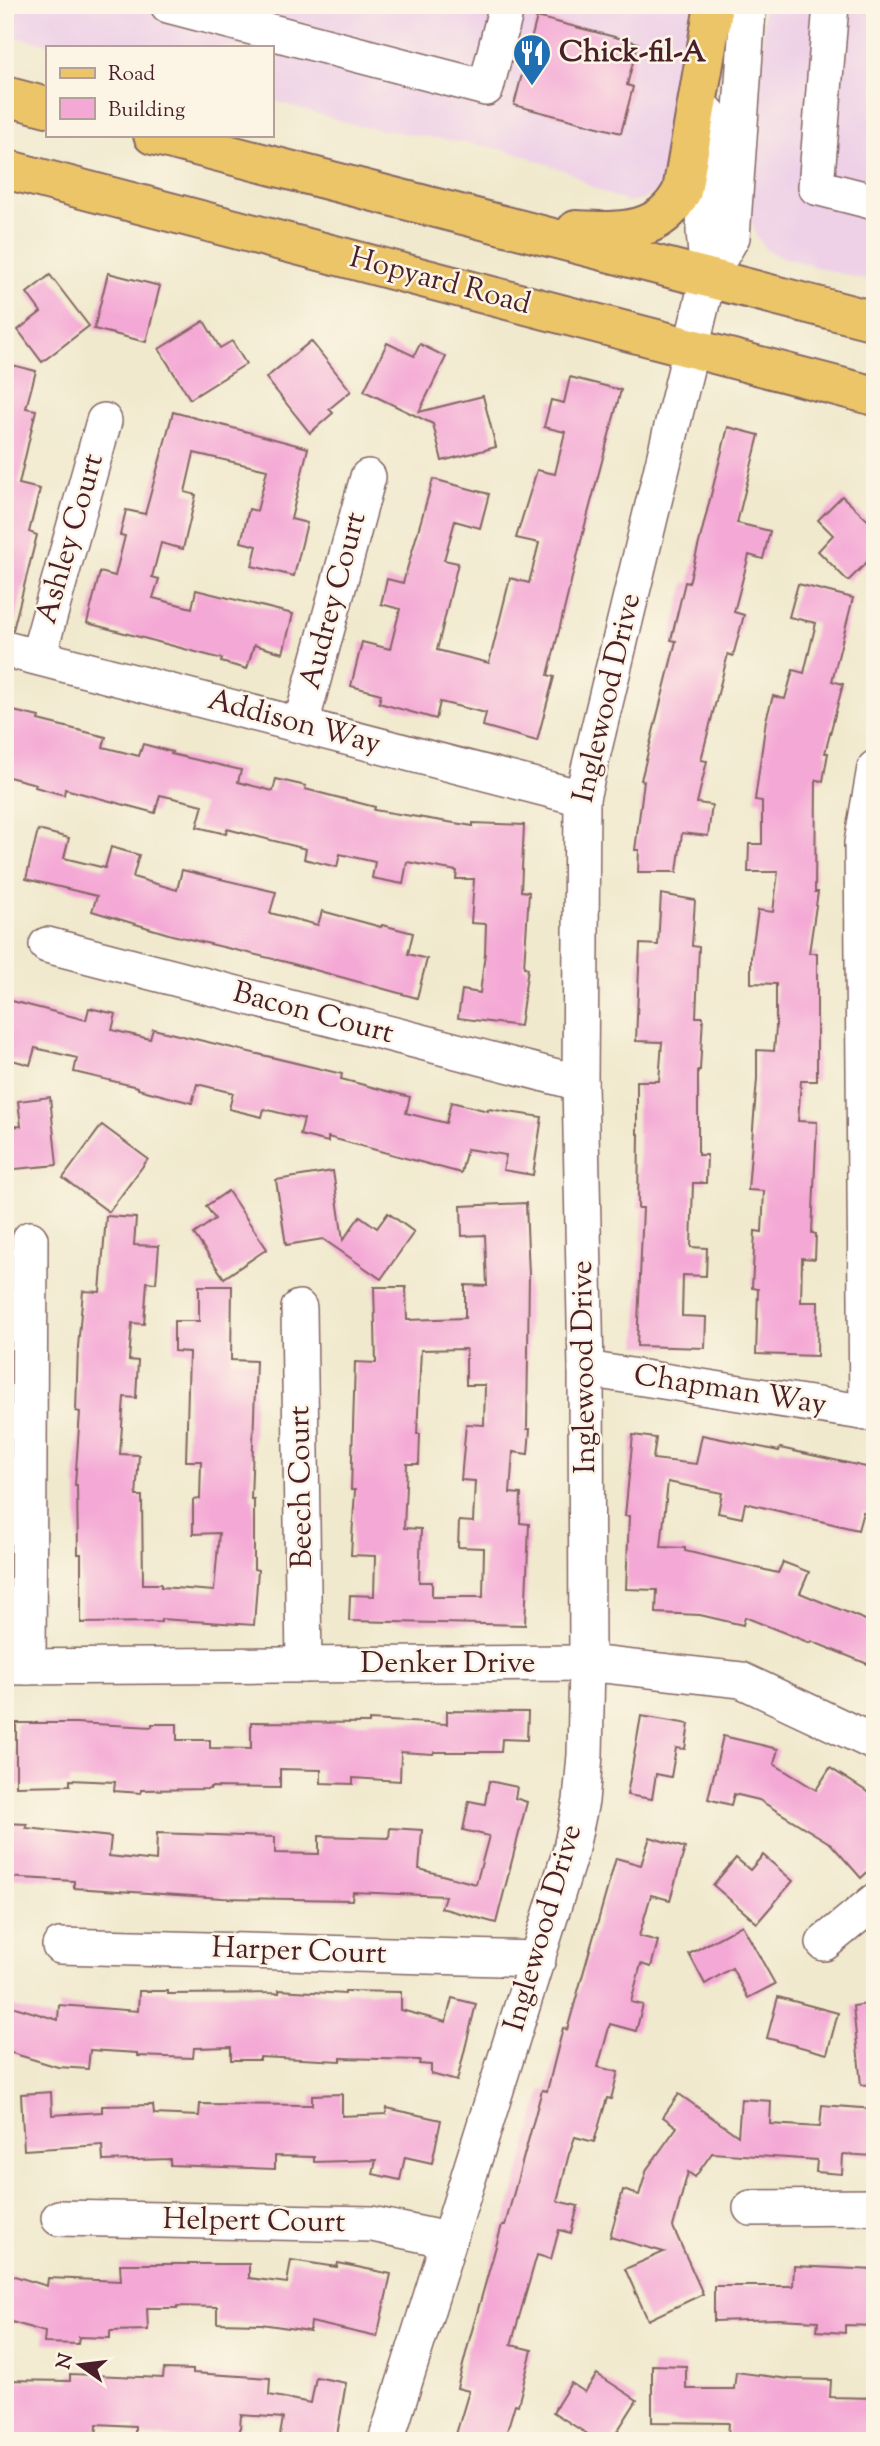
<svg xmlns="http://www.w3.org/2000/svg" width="880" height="2446" font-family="'Sorts Mill Goudy',serif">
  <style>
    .built { fill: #eed0e7 }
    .building { fill: #f4a8d5; fill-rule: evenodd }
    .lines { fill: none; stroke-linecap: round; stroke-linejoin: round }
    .minor-casing { stroke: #846664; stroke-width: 38 }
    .major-casing { stroke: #846664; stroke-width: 42 }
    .minor { stroke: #fff; stroke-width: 35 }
    .major { stroke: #edc569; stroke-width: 38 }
    .labels { text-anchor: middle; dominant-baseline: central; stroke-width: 5; stroke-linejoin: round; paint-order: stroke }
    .poi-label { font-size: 30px; font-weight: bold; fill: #4a1f2b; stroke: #fcf5e5; text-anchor: start }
    .street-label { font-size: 30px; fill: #4a1f2b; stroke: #fcf5e5 }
  </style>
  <rect width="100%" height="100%" fill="#fcf5e5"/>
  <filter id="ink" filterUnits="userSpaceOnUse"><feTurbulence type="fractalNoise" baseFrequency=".0143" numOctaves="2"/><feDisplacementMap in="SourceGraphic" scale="14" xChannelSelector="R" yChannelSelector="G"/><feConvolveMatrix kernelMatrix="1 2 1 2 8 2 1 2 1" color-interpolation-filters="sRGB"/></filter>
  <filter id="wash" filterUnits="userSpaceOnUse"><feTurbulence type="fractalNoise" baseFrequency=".00686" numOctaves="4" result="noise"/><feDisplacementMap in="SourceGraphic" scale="28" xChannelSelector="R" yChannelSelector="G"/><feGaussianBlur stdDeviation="1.57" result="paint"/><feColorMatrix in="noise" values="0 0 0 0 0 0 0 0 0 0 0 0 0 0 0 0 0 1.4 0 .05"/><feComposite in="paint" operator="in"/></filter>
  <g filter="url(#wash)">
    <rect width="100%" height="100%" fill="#f0e9cd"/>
    <g class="built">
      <path d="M5,5h687l-15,72 -8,96 -11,17 -16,10 -16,2 -34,-15 -21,-14 -51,-19 -34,-8 -128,-20 -87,-26v-53h-209l-57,-12z"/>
      <path d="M764,5h111v278l-94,-26 -15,-7 -10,-15 -5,-15 -1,-24 11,-110z"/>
    </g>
    <g id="blocks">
      <g class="building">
        <path d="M537,17l101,26 -11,42 6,2 -12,46 -107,-28z"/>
        <path d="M108,273l52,13 -14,56 -52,-13z"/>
        <path d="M50,275l39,51 -47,36 -24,-32 23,-18 -14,-19z"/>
        <path d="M204,321l16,27 12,-7 14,23 -56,35 -31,-50z"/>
        <path d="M311,341l40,50 -22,18 4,4 -23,20 -44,-55z"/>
        <path d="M387,343l27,13 6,-12 26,13 -27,55 64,-16 13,51 -54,14 -9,-37 -69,-33z"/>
        <path d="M12,365l24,6 -10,37 10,2 -17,74 21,5 -11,43 8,3 -24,95 -8,-1v-237z"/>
        <path d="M570,377l51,13 -36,135 -37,150 6,2 -17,64 -54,-15 3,-13 -46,-11 -4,17 -57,-16 2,-9 -30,-8 11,-44 28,7 10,-40 -19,-5 6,-25 16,4 30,-104 56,15 -9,34 -25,-7 -11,39 14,3 -21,87 52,13 21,-85 19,5 10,-40 -23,-5 21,-68 18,4 10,-42 -21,-5 7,-27 13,3z"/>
        <path d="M173,412l135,36 -17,71 16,4 -13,53 -42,-10 5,-20 -16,-4 8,-33 8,2 10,-41 -73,-17 -9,39 11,3 -13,54 -22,-6 -9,34 7,2 -6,19 39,10 4,-18 97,24 -10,39 -29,-8 -7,24 -26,-7 1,-3 -135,-36 13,-51 15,4 10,-40 -5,-1 6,-25 19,4z"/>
        <path d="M728,427l31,8 -22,88 33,8 -7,28 -14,-4 -15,57 10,3 -11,41 -5,-2 -27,106 6,1 -10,42 15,2 -4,31 -26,-3 -5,39h-39l1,-22h-4l9,-69 -3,-1 35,-139 -5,-1 14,-58 4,1z"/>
        <path d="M842,496l33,31v27l-27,27 -30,-30 15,-16 -15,-15z"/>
        <path d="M798,584l55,14 -21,83 11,3 -18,69h3l-5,28 -7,-1 -1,112h3l-9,61h8v128h-16l-3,40 19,1 -5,111 4,1 -1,25 -13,-1 -1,44h17l-1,54 -61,-2 2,-65 -6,-1 3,-57 7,1 2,-41 -16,-1 9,-111v-29l17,1 2,-24v-43l-25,-1v-26l7,-47 15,2 5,-40h-30l1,-28h13v-43l-7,-1 11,-80 7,-24 12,3 8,-29 11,3 12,-50 -27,-6z"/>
        <path d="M5,709l34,8 -1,3 68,17 -3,10 36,9 4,-12 29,8 -1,2 70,16 -3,12 35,9 3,-12 30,7 -1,3 70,18 -1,3 99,16v-3l51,2 -3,66 8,1 -5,75 4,1 -8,58 -62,-8 4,-28 18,3 5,-40 1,-29 -15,-1 3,-44h-18l1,-8 -50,-9 -4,22 -31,-6 3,-16 -35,-8 -3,13 -33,-8 2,-10 -79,-20 -1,5 -29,-7 6,-22 -43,-10 -5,18 -90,-24 -1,6 -29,-8 1,-3 -31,-8z"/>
        <path d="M38,830l31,8 -5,20 41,10 6,-21 28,8 -6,22 44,13 5,-20 94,22 -6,21 48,12 4,-14 59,16 1,-2 31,8 -5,21 19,5 -10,39 -131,-36 -114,-27 -80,-24 5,-15 -71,-17z"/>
        <path d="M661,894l34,6 -3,46 7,1 -3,70h7l-3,53h-2v85h9l-1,28h-13l-2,64 16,1 -1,28 -23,-1 -1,41 24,1 -1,31 -68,-2 6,-138h-5l1,-74h-2v-53h22l3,-39 -26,-1 4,-97 18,1z"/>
        <path d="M8,1000l78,20 3,-12 27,6 -4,16 38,9 3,-10 189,45 -1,5 69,18 -4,16 40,10 5,-21 37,9v-2l54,8 -9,58 -30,-5 3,-15 -39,-6 -6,24 -133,-36v5l-28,-7 4,-16 -40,-10 -2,8 -33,-8 4,-16 -36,-9 -5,19 -54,-14v-2l-64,-15 3,-14 -42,-10 -5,17 -25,-7v-47z"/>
        <path d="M50,1097l7,68 -52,5v-43l16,-1 -3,-25z"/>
        <path d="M102,1125l46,34 -39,53 -46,-34z"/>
        <path d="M333,1171l10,69 17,-24 17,12 11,-15 26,19 -33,47 -58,-40 -37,6 -10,-65z"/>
        <path d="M228,1191l39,58 -43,29 -30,-44 21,-15 -9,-13z"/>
        <path d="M526,1203l3,72 -2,154h3l-2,25 -15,-2 -3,41 11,1 -1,29 9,1 -4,101 -176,-4 1,-26 24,1 1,-40 -24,-1 4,-65h-4l4,-128 21,1 -2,-76h32l1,33 58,-2v-33l22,1 -2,-51 -23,1 -1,-30zM466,1349v36h19l-1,40 -18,-1 -5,56 14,1 -2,41 -14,-1 -1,26 26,1 -1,49h-51v-15h-13l2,-53 -17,-1 3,-64h12l1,-30h-3l4,-84z"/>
        <path d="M106,1216l30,2 -2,27 25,1 -3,37 -9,-1 -3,42 -12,-1 -3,37 9,1 -2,37 -12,-1 -4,57 19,1 -3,41h6l1,88h18v3l53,4 5,-58 -26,1v-34l7,-1 1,-38h-15l3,-109 -15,-1v-30h25v-35h33l-1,74 25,1 -5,138h3v70l4,1 -4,55 -93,-6v3l-80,1v-69h-3l-1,-69h-2l5,-73 -4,-1 2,-64 5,-56 17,1z"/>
        <path d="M633,1435l23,3 -3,21 43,5 6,-29 77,16 1,-3 95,21v46l-12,-3 -5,18 -113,-27 -3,15 -24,-5 4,-20 -54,-11 -7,65 24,1v3l93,22 5,-11 26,10 -9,21 75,31v43l-64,-26 -1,2 -65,-26 -2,8 -43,-10 -44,-2 1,-23 -31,-1 3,-73h-4z"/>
        <path d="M447,1711l81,1 -1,28 -25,-1 -1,13h-67l-1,2 -32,-2 -1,29 -47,-3v6l-32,-1v-13l-41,-1v19l-70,-1v2l-69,1v3l-27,-2 1,-9 -45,-2v5l-54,1v-63h59l77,4v-3h25v16h33v8l41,1v-27l118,1v-3l78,4z"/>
        <path d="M641,1716l48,8 -4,25 -9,-1 -5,29 -15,-3 -4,25 -25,-4z"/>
        <path d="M723,1736l55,13 -4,15 42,26 14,-22 36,23 9,9v65l-14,13 -30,-34 -72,-44 -25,-6 -3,11 -23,-6z"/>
        <path d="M489,1781l28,6 -2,11 12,4 -31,121 -55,-15 4,-12 -92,-4 -1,8 -130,-2 -148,-10v-7l-69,-4v-54l22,1 -1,4 85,9 -2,19 47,5 1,-28 118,4v16l44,1v-18l70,2 1,-10 32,2 -3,39 57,15 13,-48 -26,-6 6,-29 16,3z"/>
        <path d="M650,1837l35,11 -15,52 -19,-5 -12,41 19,5 -7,26 -10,-3 -10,38 12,3 -7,26 -26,-7 -12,43 20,5 -7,27 -4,-1 -13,44 -19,-5 -6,17 -12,47 21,5 -7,27 -12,-3 -8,29 -14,-4 -26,90 21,5 -14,55 -3,-1 -11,37h-50l15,-50 -12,-3 14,-54 31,-109h3l37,-135 5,1 16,-63 4,2 49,-172 25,7z"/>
        <path d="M763,1855l30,26 -36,42 -44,-38 23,-27 14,12z"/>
        <path d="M742,1925l33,59 -27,14 -16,-30 -27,16 -16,-30z"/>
        <path d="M279,1990l66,4v-3l56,1v18l45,12 6,-24 24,6 -19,77 -26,-7v-9l-12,-1 1,-4 -79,-2v3l-81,-4v3h-29v-13l-37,1 -1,10 -56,-2v-3l-47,-3 -2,19 -30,-2 -53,-16v-47l53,16 1,-15 79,6 1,-20h29v3l111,-1z"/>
        <path d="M778,1997l60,16 -11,41 -60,-16z"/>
        <path d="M875,2003v81l-14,1 -8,-79z"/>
        <path d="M51,2092l1,23 50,-3v-6l51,-1 1,9 45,2 1,-12 112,1v-10l30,-1v22l44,-2 1,-6 54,12 -9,43 -27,-6 -5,23 -27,-6 3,-14 -62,2v-5l-39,-1v13l-105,-4v-6l-67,2 -1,-16 -78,5 -3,-56z"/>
        <path d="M679,2094l59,42 3,-37 30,2 -1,23 50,3 2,-22 53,4 -2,47 -30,-2 -1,20 -26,-2 1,-12 -105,-7 -17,24 -7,-5 -15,55 30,67 -55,26 -23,-51 39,-17 -54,-15 13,-47 16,5 8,-26 30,-42 -14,-10z"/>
        <path d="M291,2260l46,7 1,-4 53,11 -14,63 -66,-15 -1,9 -49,-7 -44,-1v-16l-40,-1v2h-30l1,22 -38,1v7l-31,-1 -1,7 -34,-1 1,-11 -40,-12v-47l42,13 1,-8 73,3 -1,-17h129v14l38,5z"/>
        <path d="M794,2266l81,4v56l-30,-1v8l-28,-2 1,-10 -40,-2 -64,2v-35h79z"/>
        <path d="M652,2365l34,1v23h48l2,-17 53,7 42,1 -1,17 45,1v42l-94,-1v2h-10l-43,-6 1,-12 -77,-1z"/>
        <path d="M164,2369l29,1v3l77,5 -1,17 42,8 5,-26 30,6 -10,58h-57l4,-23 -42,-3 -2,26 -104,-6v-9l-38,-2 -1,17 -91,-1v-60l65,1v-7l93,4z"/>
        <path d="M597,2374l40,26 -26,41h-13l-45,-29 18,-29 14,9z"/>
      </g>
    </g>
  </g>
  <g filter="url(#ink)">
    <use href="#blocks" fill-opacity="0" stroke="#846664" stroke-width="2"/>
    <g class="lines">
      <defs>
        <g id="minor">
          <path d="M168,5l318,83 21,-83"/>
          <path d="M831,5l-15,182 59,15"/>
          <path d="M708,278l-4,-47 5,-117"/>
          <path d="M5,649l577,149"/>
          <path d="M38,657l66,-236"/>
          <path d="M301,724l67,-247"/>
          <path d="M47,945l533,138"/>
          <path d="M299,1308l5,357"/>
          <path d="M586,1369l289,45"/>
          <path d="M867,1413l-5,-570 13,-75"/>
          <path d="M5,1667l582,-4 154,17 134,63"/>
          <path d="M28,1667l2,-428"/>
          <path d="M824,1943l51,-42"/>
          <path d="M60,1946l478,13"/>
          <path d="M751,2208l124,-1"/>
          <path d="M59,2218l313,6 76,16"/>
          <path d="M386,2441l184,-588 11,-52 4,-46 2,-92 -1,-294 -6,-286 2,-285 126,-520 24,-41 16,-227 -2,-5"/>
        </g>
        <g id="major">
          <path d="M5,96l42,11"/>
          <path d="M153,135l722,186"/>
          <path d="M5,169l870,227"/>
          <path d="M576,230c43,2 84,5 106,-39l30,-174"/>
        </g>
      </defs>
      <use href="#minor" class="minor-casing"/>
      <use href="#major" class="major-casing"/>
      <use href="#minor" class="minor"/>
      <use href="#major" class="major"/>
    </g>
  </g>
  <defs>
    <symbol id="restaurant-pin" viewBox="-11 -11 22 30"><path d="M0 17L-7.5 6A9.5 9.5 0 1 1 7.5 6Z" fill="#1f6fb2" stroke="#fcf5e5"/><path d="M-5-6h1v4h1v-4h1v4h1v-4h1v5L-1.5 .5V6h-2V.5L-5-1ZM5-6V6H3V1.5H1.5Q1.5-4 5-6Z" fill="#fff"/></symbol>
  </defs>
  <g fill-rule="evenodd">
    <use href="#restaurant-pin" x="510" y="31" width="44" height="60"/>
  </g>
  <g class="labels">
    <g class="poi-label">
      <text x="559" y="53">Chick-fil-A</text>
    </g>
    <g class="street-label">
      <text transform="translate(440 282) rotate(15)">Hopyard Road</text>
      <text transform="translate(71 539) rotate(-74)">Ashley Court</text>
      <text transform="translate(334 601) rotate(-75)">Audrey Court</text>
      <text transform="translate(608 698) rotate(-77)">Inglewood Drive</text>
      <text transform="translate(294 723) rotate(15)">Addison Way</text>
      <text transform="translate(313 1014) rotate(15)">Bacon Court</text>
      <text transform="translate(585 1367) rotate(-91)">Inglewood Drive</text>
      <text transform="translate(730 1391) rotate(9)">Chapman Way</text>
      <text transform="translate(302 1487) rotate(-91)">Beech Court</text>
      <text x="448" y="1664">Denker Drive</text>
      <text transform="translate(544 1928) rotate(-74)">Inglewood Drive</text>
      <text transform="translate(299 1952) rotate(2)">Harper Court</text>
      <text transform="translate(254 2222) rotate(1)">Helpert Court</text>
    </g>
  </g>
  <rect width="880" height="2446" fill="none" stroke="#fcf5e5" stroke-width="28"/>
  <rect x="46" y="46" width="228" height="91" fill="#fcf5e5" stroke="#b59f9b" stroke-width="2"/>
  <rect x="60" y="68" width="35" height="10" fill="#edc569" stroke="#b59f9b" stroke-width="2"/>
  <text x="108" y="80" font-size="21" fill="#4a1f2b">Road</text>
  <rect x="60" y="98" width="35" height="21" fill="#f4a8d5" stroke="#b59f9b" stroke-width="2"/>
  <text x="108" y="116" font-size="21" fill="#4a1f2b">Building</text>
  <g transform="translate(80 2365) rotate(284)" stroke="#fcf5e5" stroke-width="5" paint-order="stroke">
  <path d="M0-5L12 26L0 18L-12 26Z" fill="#4a1f2b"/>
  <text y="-10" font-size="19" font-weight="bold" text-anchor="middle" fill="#4a1f2b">N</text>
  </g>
</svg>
